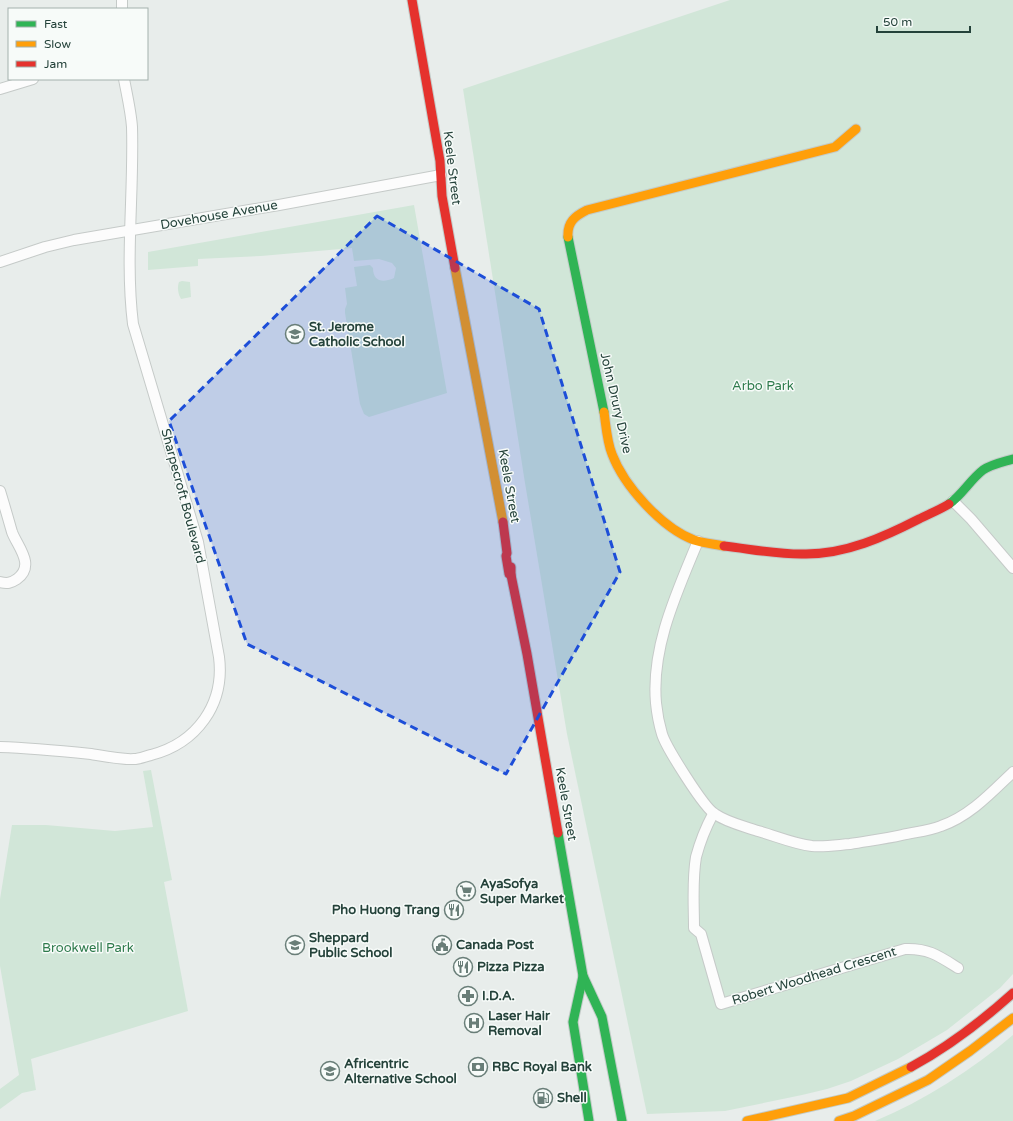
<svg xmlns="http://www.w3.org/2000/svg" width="1013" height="1121" font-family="'Varela Round',sans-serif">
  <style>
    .green { fill: #d1e6d8 }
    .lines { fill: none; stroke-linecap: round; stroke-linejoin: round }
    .street-casing { stroke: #c5cac8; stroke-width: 12 }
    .fast-casing { stroke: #c3cbc8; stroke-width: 11 }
    .slow-casing { stroke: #c3cbc8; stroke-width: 11 }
    .jam-casing { stroke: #c3cbc8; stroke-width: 11 }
    .street { stroke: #fcfcfc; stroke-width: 10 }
    .fast { stroke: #30b455; stroke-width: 9 }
    .slow { stroke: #ff9f0a; stroke-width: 9 }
    .jam { stroke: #e5322d; stroke-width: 9 }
    .marked { fill: #1d4ed8; fill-opacity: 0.2; stroke: #1d4ed8; stroke-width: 3; stroke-dasharray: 8 5; stroke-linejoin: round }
    .labels { text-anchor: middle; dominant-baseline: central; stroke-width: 3; stroke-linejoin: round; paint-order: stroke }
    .street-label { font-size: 13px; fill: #24423a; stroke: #f7fbf9 }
    .poi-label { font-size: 13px; font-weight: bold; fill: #24423a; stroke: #f7fbf9; text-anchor: start }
    .park-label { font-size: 13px; fill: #2d7a4b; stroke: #f7fbf9 }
  </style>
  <rect width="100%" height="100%" fill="#e8edeb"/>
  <g class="green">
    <path d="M730,0h283v974l-13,14 -53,42 -49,29 -47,22 -24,8 -25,6 -77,16 -78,3 -80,-380 -42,-251 -62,-394z"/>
    <path d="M414,205l33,188 -78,24 -5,-3 -4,-10 -15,-91v-4l2,-5 -2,-16 12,-2 -3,-19 16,-2 3,3c0,14 10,15 21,10l2,-10 -4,-5 -13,-4 -25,2 -2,-13 -91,8 -63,3v7l-50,4v-18z"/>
    <path d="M182,281l8,1 1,15 -10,2c-3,-5 -4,-12 -2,-17z"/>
    <path d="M151,770l21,110 -8,2 24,129 -157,48 5,31 -14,3 -22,16v-20l19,-14 -19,-109v-67l12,-74h34l69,6 38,-4 -10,-56z"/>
    <path d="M1013,1035v86h-138c50,-21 97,-51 138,-86z"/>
  </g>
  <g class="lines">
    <defs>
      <g id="street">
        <path d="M122,9v-9"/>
        <path d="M0,89l33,-10"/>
        <path d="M0,262l45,-15 29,-7 205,-35 162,-30"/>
        <path d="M0,491c4,13 8,27 12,41 5,14 24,33 5,47 -6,4 -10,5 -17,3"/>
        <path d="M953,501l18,18 42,49"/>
        <path d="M698,541c-21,51 -47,106 -42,162 1,10 3,21 6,31 4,13 42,74 53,80 13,9 29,12 43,17 18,5 36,13 54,15 13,1 25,-1 38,-2 17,-3 35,-5 52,-9 13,-3 27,-4 39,-9 29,-10 51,-34 72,-54"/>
        <path d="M0,747c30,1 61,4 91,7 12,2 32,6 43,5 5,0 12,-3 17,-4 46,-12 74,-51 68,-98l-21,-115 -65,-218c-8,-65 1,-131 -1,-197 -1,-15 -5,-32 -8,-48"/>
        <path d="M713,814c-7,13 -13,28 -17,43 -4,23 -2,48 -2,71l7,6 20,70 184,-55c23,-1 34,7 53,19"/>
      </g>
      <g id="fast">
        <path d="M568,237l36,175"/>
        <path d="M949,504c13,-9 21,-24 34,-34 9,-6 20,-8 30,-11"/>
        <path d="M558,833l25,143 19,41 20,104"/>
        <path d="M583,976l-10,46 16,99"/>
      </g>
      <g id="slow">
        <path d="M568,237c-1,-15 7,-21 19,-27l248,-63 21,-18"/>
        <path d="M455,268l48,254"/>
        <path d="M604,412c2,14 3,30 8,42 12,32 50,74 82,86 9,3 20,4 30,6"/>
        <path d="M747,1121l101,-23 63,-31"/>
        <path d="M839,1121l15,-5 74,-36 42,-29 43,-33"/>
      </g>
      <g id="jam">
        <path d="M412,0l28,161 2,35 13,72"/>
        <path d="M503,522l4,31 -1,3 3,18 2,1"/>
        <path d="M724,546c27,3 55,9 82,8 40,0 78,-17 113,-35 10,-5 20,-9 30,-15"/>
        <path d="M511,567v8l16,79 31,179"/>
        <path d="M911,1067c37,-20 71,-46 102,-74"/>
      </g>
    </defs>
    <use href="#street" class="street-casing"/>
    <use href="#fast" class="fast-casing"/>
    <use href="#slow" class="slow-casing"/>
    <use href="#jam" class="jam-casing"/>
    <use href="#street" class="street"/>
    <use href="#fast" class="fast"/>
    <use href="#slow" class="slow"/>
    <use href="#jam" class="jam"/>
  </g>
  <path class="marked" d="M377,216l162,93 81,263 -114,202 -259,-130 -78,-223z"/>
  <defs>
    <symbol id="school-ring" viewBox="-11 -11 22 22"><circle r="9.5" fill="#f7fbf9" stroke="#697e78" stroke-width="1.5"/><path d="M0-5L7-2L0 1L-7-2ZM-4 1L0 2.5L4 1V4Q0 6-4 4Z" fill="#697e78"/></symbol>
    <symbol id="supermarket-ring" viewBox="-11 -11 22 22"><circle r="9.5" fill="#f7fbf9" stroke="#697e78" stroke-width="1.5"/><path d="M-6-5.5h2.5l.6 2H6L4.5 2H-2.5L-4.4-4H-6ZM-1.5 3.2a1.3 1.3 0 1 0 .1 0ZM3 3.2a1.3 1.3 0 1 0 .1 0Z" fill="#697e78"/></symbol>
    <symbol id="restaurant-ring" viewBox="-11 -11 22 22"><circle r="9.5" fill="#f7fbf9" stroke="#697e78" stroke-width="1.5"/><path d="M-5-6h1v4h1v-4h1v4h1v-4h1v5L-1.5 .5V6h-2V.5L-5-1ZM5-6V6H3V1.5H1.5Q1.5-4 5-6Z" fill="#697e78"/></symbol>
    <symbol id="civic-ring" viewBox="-11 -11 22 22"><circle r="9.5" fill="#f7fbf9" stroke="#697e78" stroke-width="1.5"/><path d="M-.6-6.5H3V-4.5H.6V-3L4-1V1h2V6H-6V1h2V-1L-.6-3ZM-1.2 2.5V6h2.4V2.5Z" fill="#697e78"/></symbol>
    <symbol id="pharmacy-ring" viewBox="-11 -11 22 22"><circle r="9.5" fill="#f7fbf9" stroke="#697e78" stroke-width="1.5"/><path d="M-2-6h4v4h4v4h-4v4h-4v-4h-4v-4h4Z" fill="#697e78"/></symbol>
    <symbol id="hospital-ring" viewBox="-11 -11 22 22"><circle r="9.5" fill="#f7fbf9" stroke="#697e78" stroke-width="1.5"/><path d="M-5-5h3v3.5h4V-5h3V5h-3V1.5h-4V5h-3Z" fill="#697e78"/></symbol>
    <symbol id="bank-ring" viewBox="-11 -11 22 22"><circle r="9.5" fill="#f7fbf9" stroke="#697e78" stroke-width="1.5"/><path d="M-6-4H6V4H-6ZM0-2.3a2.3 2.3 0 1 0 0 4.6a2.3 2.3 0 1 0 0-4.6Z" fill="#697e78"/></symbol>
    <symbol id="fuel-ring" viewBox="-11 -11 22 22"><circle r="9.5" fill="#f7fbf9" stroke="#697e78" stroke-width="1.5"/><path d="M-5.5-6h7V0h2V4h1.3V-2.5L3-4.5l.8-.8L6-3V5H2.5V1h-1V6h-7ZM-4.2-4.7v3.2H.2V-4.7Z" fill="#697e78"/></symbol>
  </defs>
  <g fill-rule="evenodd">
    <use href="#school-ring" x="284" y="323" width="22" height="22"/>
    <use href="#supermarket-ring" x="455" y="880" width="22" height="22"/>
    <use href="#restaurant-ring" x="443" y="899" width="22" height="22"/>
    <use href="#school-ring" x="284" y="934" width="22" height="22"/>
    <use href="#civic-ring" x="431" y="934" width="22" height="22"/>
    <use href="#restaurant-ring" x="452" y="956" width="22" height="22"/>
    <use href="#pharmacy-ring" x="457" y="985" width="22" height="22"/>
    <use href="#hospital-ring" x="463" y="1012" width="22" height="22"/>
    <use href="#bank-ring" x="467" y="1056" width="22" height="22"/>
    <use href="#school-ring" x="319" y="1060" width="22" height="22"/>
    <use href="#fuel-ring" x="532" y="1087" width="22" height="22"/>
  </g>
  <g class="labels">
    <g class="street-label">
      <text transform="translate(452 168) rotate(83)">Keele Street</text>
      <text transform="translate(219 215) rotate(-10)">Dovehouse Avenue</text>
      <text transform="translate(616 403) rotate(77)">John Drury Drive</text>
      <text transform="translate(509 486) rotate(80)">Keele Street</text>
      <text transform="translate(183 496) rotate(75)">Sharpecroft Boulevard</text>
      <text transform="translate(566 804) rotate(80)">Keele Street</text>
      <text transform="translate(814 976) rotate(-17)">Robert Woodhead Crescent</text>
    </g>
    <g class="poi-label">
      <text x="309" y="327">St. Jerome<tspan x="309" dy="15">Catholic School</tspan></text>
      <text x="480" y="884">AyaSofya<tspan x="480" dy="15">Super Market</tspan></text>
      <text x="440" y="910" text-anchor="end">Pho Huong Trang</text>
      <text x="309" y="938">Sheppard<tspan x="309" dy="15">Public School</tspan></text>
      <text x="456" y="945">Canada Post</text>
      <text x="477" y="967">Pizza Pizza</text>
      <text x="482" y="996">I.D.A.</text>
      <text x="488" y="1016">Laser Hair<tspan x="488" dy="15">Removal</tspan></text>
      <text x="344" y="1064">Africentric<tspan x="344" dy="15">Alternative School</tspan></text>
      <text x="492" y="1067">RBC Royal Bank</text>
      <text x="557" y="1098">Shell</text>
    </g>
    <g class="park-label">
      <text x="763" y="386">Arbo Park</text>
      <text x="88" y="948">Brookwell Park</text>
    </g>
  </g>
  <rect x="8" y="8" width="140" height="72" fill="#f7fbf9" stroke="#a3b1ad"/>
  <rect x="16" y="21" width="20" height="6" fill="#30b455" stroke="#a3b1ad"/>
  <text x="44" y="28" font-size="12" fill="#24423a">Fast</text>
  <rect x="16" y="41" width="20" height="6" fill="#ff9f0a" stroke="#a3b1ad"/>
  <text x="44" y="48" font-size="12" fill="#24423a">Slow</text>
  <rect x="16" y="61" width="20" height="6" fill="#e5322d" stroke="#a3b1ad"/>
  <text x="44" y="68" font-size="12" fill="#24423a">Jam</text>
  <path d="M877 26v6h93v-6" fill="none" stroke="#24423a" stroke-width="2"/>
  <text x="883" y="26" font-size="12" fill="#24423a" stroke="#f7fbf9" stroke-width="3" paint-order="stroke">50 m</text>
</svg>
